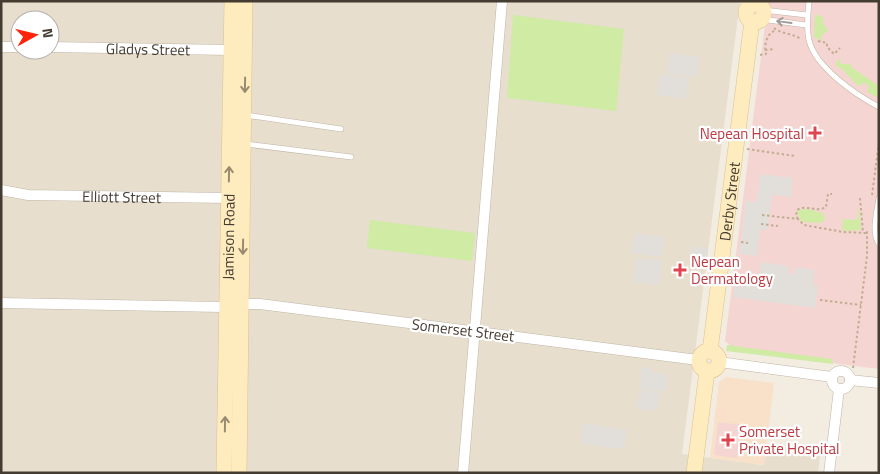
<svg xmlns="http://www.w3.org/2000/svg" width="880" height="474" font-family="'Titillium Web',sans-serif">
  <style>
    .residential { fill: #e7dece; fill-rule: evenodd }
    .commercial { fill: #f8e1c8 }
    .medical { fill: #f5d5d2 }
    .green { fill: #cfeba4 }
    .parking { fill: #e2deda }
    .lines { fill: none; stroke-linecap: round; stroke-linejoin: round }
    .lane-casing { stroke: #c1b6a6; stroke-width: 6 }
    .street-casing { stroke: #c1b6a6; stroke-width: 11 }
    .secondary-casing { stroke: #dac28d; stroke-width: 16 }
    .path { stroke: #c1ae92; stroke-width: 2; stroke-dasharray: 2.5 2.5; stroke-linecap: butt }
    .lane { stroke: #fff; stroke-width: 5 }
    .street { stroke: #fff; stroke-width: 10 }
    .secondary { stroke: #ffecbe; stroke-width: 15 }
    .oneway { stroke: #a29d98 }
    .oneway2 { stroke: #988b70 }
    .health-dot { fill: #e0444e; stroke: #fff; stroke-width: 2 }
    .labels { text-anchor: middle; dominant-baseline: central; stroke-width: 4.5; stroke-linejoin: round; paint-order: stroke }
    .street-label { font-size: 15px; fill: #443b31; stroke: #fff }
    .health-label { font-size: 15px; fill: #be3a42; stroke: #fff; text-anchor: start }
  </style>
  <rect width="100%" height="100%" fill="#f2ece1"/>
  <path class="residential" d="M1,1h739l-58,453 81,11 3,-18h55l-3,26h-817zM20,20h30v30h-30z"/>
  <path class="commercial" d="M726,377l48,6 -10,82 -54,-7 9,-76z"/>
  <g class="medical">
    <path d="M768,1h111v368l-143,-18 -11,-10z"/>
    <path d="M718,422l24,3 -5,33 -23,-3z"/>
  </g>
  <g class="green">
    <path d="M513,15l111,14 -8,82 -109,-13z"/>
    <path d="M815,15h5l4,5 -2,2 6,8 -7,6 1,5 -8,-4z"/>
    <path d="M840,58l1,6h9l1,3 28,19v12l-12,-6 2,-6 -5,-3 -6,3 -15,-16 -8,-5z"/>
    <path d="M859,207l2,23 -17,1 -2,-3 1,-9 14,1z"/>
    <path d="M807,209l16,4 2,6 -4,4 -19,-1 -5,-9 2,-3z"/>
    <path d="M370,220l105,13 -3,28 -105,-13z"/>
    <path d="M727,345l105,14 1,5 -107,-13z"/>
  </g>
  <g class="parking">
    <path d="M670,53l29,4 -2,20 -30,-3z"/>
    <path d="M660,74l29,4 -3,21 -29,-4z"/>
    <path d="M760,174l33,4 -2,19 -19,-2 -4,35 -8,-1 -3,27 -18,-2 7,-53 11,1z"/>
    <path d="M635,233l29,4 -2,20 -30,-4z"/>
    <path d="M691,246l17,2 -1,10 -17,-2z"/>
    <path d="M637,258l25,3 -3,24 -25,-3z"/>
    <path d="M761,262l28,4 -1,7 6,1 1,-7 20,3 -2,15h5l-3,23 -82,-11 3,-23 7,5 3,-2 12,2z"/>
    <path d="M641,367l11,1v4l16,2 -2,17 -27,-3z"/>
    <path d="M640,389l20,3 -3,19 -20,-2z"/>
    <path d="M583,423l44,7 -3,19 -43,-5z"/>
  </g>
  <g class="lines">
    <defs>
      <g id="lane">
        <path d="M809,1c-1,14 -3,26 0,39 6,27 47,55 70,67"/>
        <path d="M763,10l44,5"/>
        <path d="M761,19l45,6"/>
        <path d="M245,115l96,14"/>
        <path d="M245,144l106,13"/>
        <path d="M879,198c-2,14 -8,34 0,46"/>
      </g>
      <g id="street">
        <path d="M1,47h19"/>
        <path id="s1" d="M50,47l181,3"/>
        <path id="s2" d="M1,190l27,5 200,3"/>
        <path d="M1,303l221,4 24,-3h14l438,56"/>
        <path d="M719,362l113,15"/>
        <circle cx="841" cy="380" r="9"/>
        <path d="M850,380l29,3"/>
        <path d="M463,473l39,-472"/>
        <path d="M829,473l10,-84"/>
      </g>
      <g id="secondary">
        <circle cx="755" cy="13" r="9"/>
        <circle cx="709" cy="361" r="10"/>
        <path id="s3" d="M710,351l42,-330"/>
        <path id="s4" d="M224,473l8,-472"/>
        <path d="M239,473l6,-472"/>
        <path d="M694,473l13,-102"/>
      </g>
    </defs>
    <use href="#lane" class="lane-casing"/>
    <use href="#street" class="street-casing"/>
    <use href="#secondary" class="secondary-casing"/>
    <g class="path">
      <path d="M774,28c7,6 18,5 27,11"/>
      <path d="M818,41l9,2v4l7,7 6,-6"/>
      <path d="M765,50l10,-1"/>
      <path d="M760,55l6,-1c-2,-9 0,-20 10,-24"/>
      <path d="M747,149l48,7"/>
      <path d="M872,195l7,-53"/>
      <path d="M860,198l3,35"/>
      <path d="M762,215l36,4 6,6 39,7 23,1"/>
      <path d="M798,219l-2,-3 1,-6c10,-6 19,3 29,-3l2,-13h4"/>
      <path d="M761,224l17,2"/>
      <path d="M741,242l7,1"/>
      <path d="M820,300l41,5"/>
      <path d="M853,368l14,-112v-25"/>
    </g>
    <use href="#lane" class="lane"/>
    <use href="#street" class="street"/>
    <use href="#secondary" class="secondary"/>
  </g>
  <defs><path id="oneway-shaft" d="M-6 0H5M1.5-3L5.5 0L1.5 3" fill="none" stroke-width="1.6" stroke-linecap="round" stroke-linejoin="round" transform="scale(1.25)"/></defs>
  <use class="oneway" href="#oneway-shaft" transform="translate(784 22) rotate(-172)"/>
  <g class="oneway2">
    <use href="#oneway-shaft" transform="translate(245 85) rotate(91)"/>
    <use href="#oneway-shaft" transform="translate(229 174) rotate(-89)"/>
    <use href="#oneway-shaft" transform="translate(243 247) rotate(91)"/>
    <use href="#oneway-shaft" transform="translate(225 424) rotate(-89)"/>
  </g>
  <g class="health-dot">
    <path d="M812.5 125.5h5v5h5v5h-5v5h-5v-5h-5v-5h5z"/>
    <path d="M677.5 262.5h5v5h5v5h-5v5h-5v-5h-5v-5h5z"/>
    <path d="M725.5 432.5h5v5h5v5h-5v5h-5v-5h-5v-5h5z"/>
  </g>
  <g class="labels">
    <g class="street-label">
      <text stroke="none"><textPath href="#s1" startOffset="98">Gladys Street</textPath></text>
      <text stroke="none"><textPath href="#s2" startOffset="121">Elliott Street</textPath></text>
      <text stroke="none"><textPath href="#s3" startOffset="151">Derby Street</textPath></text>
      <text stroke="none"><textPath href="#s4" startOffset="236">Jamison Road</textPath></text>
      <text transform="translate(463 330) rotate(7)">Somerset Street</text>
    </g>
    <g class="health-label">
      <text x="804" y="133" text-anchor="end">Nepean Hospital</text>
      <text x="691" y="261">Nepean<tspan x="691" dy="17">Dermatology</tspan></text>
      <text x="739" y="431">Somerset<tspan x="739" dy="17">Private Hospital</tspan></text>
    </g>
  </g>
  <rect width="880" height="474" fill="none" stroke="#443b31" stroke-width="5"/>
  <g transform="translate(35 35) rotate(82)"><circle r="24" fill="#ffffff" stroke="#b4b1ad"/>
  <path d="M0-4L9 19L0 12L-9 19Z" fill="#ff230b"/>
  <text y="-8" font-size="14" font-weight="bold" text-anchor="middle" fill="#443b31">N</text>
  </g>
</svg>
